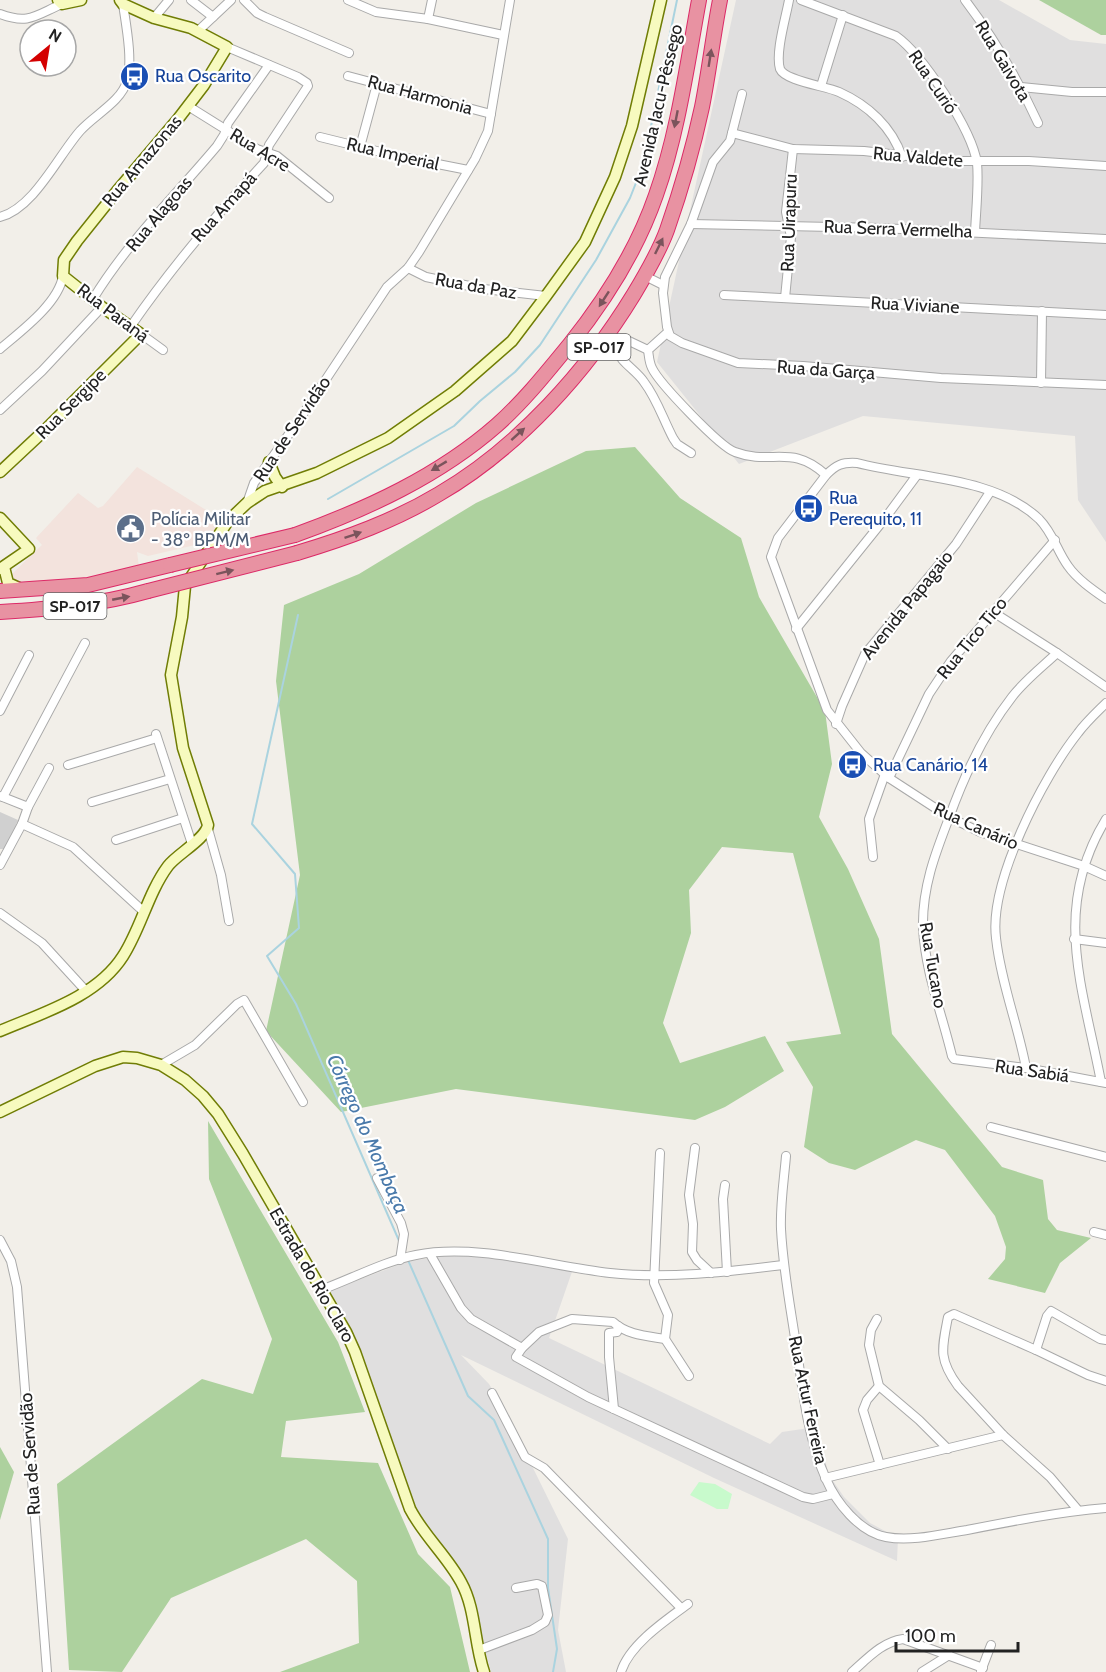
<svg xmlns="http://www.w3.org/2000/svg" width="1106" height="1672" font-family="Cabin,sans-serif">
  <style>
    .residential { fill: #e0dfdf }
    .religious { fill: #d0d0d0 }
    .military { fill: #f3e3dd }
    .forest { fill: #add19e }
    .park { fill: #c8facc }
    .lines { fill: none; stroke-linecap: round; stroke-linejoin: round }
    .stream { stroke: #aad3df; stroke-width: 2 }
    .street-casing { stroke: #a9a9a9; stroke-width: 10 }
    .secondary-casing { stroke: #707d05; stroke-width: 13 }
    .highway-casing { stroke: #dc2a67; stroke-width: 16 }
    .street { stroke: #fff; stroke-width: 8 }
    .secondary { stroke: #f7fabf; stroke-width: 10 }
    .highway { stroke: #e892a2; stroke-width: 14 }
    .highway-bridge-casing { stroke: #dc2a67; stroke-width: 16; stroke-linecap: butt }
    .highway-bridge { stroke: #e892a2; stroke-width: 14 }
    .oneway { fill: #7b545c }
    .labels { text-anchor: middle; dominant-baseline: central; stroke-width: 4.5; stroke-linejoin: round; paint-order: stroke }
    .shield { fill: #fff; stroke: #646464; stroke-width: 1.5 }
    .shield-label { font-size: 16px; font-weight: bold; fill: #222 }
    .street-label { font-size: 18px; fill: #222; stroke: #fff }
    .transit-label { font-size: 18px; fill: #164399; stroke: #fff; text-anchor: start }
    .service-label { font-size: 18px; fill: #4e5e75; stroke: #fff; text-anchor: start }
    .water-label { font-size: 20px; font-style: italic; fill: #4a7aab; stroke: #fff }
  </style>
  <rect width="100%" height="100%" fill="#f2efe9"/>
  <g class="residential">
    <path d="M736,0h263l71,40 36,4v498l-28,-42 -3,-64 -212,-20 -124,48 -82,-102z"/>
    <path d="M463,1252l111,14 -25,72 221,106 12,-12 34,-5 13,48 15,22 26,26 28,15 -1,23 -183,-83 -253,-123 28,29 14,23 65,132 -10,91 8,42h-75l-23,-84 -49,-71 -55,-157 -35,-69 77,-29z"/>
  </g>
  <path class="religious" d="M0,812l18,8 -11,29h-7z"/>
  <path class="military" d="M137,467l85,53 -14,22 -60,14 -11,-4 2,15 -29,8 -38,6h-56l-4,-5 1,-3 29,-28 -6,-7 42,-45 20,15 5,-2z"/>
  <g class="forest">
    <path d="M1039,0h67v35h-5z"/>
    <path d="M635,447l45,51 61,40 18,59 66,114 7,53 -13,53 29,52 31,70 13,95 110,133 41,13 5,39 9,11 34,8 -31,25 -15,30 -57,-14 17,-20 1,-12 -11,-31 -50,-66 -29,-10 -61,30 -26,-7 -25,-16 9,-60 -27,-45 55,-8 -48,-181 -71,-6 -33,43 2,43 -28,90 17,40 85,-27 19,35 -59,36 -30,13 -239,-31 -115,23 -75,-81 34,-156 -24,-194 8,-76 75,-31 117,-71 110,-52z"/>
    <path d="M208,1121l130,221 27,70 -79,9 -5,36 97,6 40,91 32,33 20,85h-190l79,-29 -2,-62 -51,-42 -135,59 -49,74 -53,-2 -12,-186 145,-105 51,15 19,-55 -63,-160z"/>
    <path d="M0,1447l14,25 -14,48z"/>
  </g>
  <path class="park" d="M699,1482l16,2 17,10 -4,15h-11l-27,-14z"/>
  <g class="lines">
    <g class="stream">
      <path d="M328,499l126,-73 26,-25 35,-29 25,-27 56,-85 34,-62 13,-33 34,-165"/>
      <path d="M298,615l-46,209 43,50 4,54 -32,28 29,48 104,239"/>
      <path d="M404,1251l64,145 26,24 54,119v49l9,61 -4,23"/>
    </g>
    <defs>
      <g id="street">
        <path d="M191,0l22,17"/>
        <path d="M244,0l13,13 8,4 84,36"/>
        <path d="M348,0l28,12 52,7 75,16"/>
        <path d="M789,0c-3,17 -14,53 -9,69 5,12 46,17 59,23 29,13 53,35 63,65"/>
        <path d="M801,0l95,36c27,19 76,94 81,127 2,19 -1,48 -2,69"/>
        <path d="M965,0c29,38 53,80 73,123"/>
        <path d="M0,14c29,11 36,1 62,-10"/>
        <path d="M154,18l15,-18"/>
        <path d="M428,19l4,-19"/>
        <path d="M198,31l33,-31"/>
        <path d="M348,76l143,38"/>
        <path d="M821,86l22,-71"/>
        <path d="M1021,87l51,5h34"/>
        <path d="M742,94l-12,47 -17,21 -22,62 -26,53 -2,16 4,34 3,9 12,7 56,20 65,3 138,12 165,7"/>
        <path d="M188,106l69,43 20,7 52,42"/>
        <path d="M732,133l61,16 71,2 87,10h78l77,5"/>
        <path d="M320,137l77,19 71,14"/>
        <path d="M360,147l17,-63"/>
        <path d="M0,217c34,-9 58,-61 80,-86 14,-16 41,-29 47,-50 6,-21 -1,-56 -4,-77"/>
        <path d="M691,224l189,4 226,11"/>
        <path d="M408,268l18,9 58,12 62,7"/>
        <path d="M645,276l18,9"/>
        <path d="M724,295l382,20"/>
        <path d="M785,298l6,-61 -5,-25 7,-63"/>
        <path d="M93,299c34,-56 82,-103 124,-153l7,-11 4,-12 41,-58"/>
        <path d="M131,326c40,-58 85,-111 133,-163l5,-18 39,-59 -1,-3 -9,-6 -71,-30"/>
        <path d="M668,332l-20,18c1,6 1,12 4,18 7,15 68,79 83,84 37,14 56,-9 91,23"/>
        <path d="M141,334l22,16"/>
        <path d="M0,349c21,-18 58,-45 63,-73"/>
        <path d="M648,350l-19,-9 -10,2 -3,6c5,14 20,21 28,33 13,17 19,37 29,56l4,6 14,9"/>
        <path d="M1041,383l1,-72"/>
        <path d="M0,410l42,-39 60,-64"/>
        <path d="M247,503l7,-20 45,-63 88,-133 21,-19 11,-16 56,-93 13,-28 22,-131"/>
        <path d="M1106,599c-13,-9 -29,-20 -38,-33 -11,-15 -15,-33 -29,-47 -45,-43 -125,-41 -182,-56 -15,-1 -21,2 -31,12l-48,63 -7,19 56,153 34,43 28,25 60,39 31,15 104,34 22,10"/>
        <path d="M993,612l64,41 49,34"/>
        <path d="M796,629l90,-112 31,-42"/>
        <path d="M1057,653c-15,14 -33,28 -45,44 -28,36 -48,79 -63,121 -14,36 -27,70 -26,110 2,43 19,86 29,128l2,3 72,9 80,15"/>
        <path d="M0,711l29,-56"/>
        <path d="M836,724l6,-18 23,-52 91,-110 34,-52"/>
        <path d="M156,734l36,110"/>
        <path d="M68,765l89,-27"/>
        <path d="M889,778l40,-84 22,-33 104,-121"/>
        <path d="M3,797l82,-154"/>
        <path d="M92,802l78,-23"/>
        <path d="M28,807l21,-39"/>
        <path d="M22,824l51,23 71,65"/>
        <path d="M208,829l13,46 8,46"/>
        <path d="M116,840l67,-22"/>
        <path d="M873,857l-4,-38 16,-45"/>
        <path d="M0,865l22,-41 6,-17 -28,-11"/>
        <path d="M0,913l42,30 44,48"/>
        <path d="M1074,939l32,4"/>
        <path d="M161,1065l34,-20 42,-41 7,-4 59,102"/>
        <path d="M1026,1068c-8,-43 -25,-85 -30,-130 -7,-56 47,-161 82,-205 8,-11 19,-21 28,-30"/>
        <path d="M1101,1082c-18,-95 -50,-173 5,-263"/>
        <path d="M991,1127l115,30"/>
        <path d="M695,1148l-6,47 4,29 -1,28 5,8 14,13"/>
        <path d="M660,1153l-6,130 14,32 -3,24"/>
        <path d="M786,1156c-2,24 -6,49 -5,73 2,41 10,81 16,122 6,42 11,88 29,128 10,23 33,53 60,58 25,5 56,-3 81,-7 46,-9 92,-18 139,-22"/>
        <path d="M377,1178l24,45 3,11 -4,26"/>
        <path d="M725,1185l-2,14 4,73"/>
        <path d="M1094,1232l12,3"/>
        <path d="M0,1240l11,21 6,26 30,385"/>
        <path d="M430,1254l31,54 10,11 51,29 17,-16 33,-13 41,3c14,13 34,14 52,17l24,37"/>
        <path d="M321,1290c30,-11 64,-29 95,-35 61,-12 133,11 194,18 58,6 116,-1 173,-8"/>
        <path d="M877,1319l-6,11 -2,15 10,41 40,34 29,29"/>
        <path d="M522,1348l-6,9 72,40 215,100 10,2 20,-5"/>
        <path d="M1036,1350l52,25 18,6"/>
        <path d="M879,1386l-12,14 -4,10 17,55"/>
        <path d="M492,1393l33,64 19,11 137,140"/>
        <path d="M614,1409l-5,-52v-24l8,-1 1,-6"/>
        <path d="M825,1478l178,-43"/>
        <path d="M1078,1510l-28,-33 -47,-42 -45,-49c-20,-27 -16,-38 -10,-69l6,-3 82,36 11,-34 4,-5 49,28 6,1"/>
        <path d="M479,1650l53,-20 13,-8 3,-7 -6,-29 -5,-2 -21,4"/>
        <path d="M981,1671l10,-26"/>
        <path d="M621,1672c8,-27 45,-52 67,-68"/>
        <path d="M852,1672c16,-14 30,-30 51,-33l80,29"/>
        <path d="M922,1672l27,-17"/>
      </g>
      <g id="secondary">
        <path d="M58,0l4,4 19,-4"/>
        <path d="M269,462l6,15 7,10"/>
        <path d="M0,472l46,-43 95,-95 -39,-27 -39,-31 1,-16 13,-19 40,-50 61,-72 26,-34 23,-38 -36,-19 -37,-10 -31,-14 -3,-4"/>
        <path d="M0,518l29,31 -29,20"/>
        <path d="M4,567l4,16 13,6"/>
        <path d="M0,1031c42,-18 97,-34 123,-75 18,-28 25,-63 45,-90 9,-12 38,-27 40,-41l-25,-77 -12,-73 11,-58 3,-31 43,-65 19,-18 18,-12 52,-18 71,-35 67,-47 57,-50 34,-45 39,-54 30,-65 17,-51 29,-126"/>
        <path d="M0,1112l95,-46 28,-9 14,1 24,7 24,15 18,16 15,18 25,40 103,178 9,20 55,157c14,27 37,47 51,73 15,27 13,61 23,90"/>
      </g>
      <g id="highway">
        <path d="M295,535c72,-26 144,-59 202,-110 27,-24 50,-53 73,-81 36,-45 67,-94 86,-149 22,-62 31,-130 43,-195"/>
        <path d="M297,553c50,-15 97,-32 142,-59 79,-46 148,-123 195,-200 12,-20 25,-42 33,-64 14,-40 26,-81 35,-123 7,-35 11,-71 18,-107"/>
        <path d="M0,591l88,-6 82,-20"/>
        <path d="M0,612c50,-3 99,-7 148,-21"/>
      </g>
    </defs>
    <use href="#street" class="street-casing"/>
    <use href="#secondary" class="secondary-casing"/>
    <use href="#highway" class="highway-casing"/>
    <use href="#street" class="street"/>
    <use href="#secondary" class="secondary"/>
    <use href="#highway" class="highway"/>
    <defs>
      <g id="highway-bridge">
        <path d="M170,565l125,-30"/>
        <path d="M148,591l149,-38"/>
      </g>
    </defs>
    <use href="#highway-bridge" class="highway-bridge-casing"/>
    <use href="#highway-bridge" class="highway-bridge"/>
  </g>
  <defs><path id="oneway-solid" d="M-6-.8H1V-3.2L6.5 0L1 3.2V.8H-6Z" transform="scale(1.5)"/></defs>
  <g class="oneway">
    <use href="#oneway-solid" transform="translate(710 58) rotate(-81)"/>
    <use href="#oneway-solid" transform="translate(676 119) rotate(101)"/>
    <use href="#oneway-solid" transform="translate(659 246) rotate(-64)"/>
    <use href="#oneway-solid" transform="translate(604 299) rotate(123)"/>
    <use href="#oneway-solid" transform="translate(518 434) rotate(-42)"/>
    <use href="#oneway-solid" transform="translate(439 466) rotate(149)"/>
    <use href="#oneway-solid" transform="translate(353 535) rotate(-19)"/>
    <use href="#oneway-solid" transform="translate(225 572) rotate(-14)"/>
    <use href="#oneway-solid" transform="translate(121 598) rotate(-11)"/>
  </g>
  <defs>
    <symbol id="bus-disc" viewBox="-11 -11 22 22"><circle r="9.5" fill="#1a4fb4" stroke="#fff"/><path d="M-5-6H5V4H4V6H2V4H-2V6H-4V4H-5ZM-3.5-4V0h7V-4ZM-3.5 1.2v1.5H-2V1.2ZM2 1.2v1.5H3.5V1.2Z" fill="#fff"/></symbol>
    <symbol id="civic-disc" viewBox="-11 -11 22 22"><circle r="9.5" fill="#5c6f8a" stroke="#fff"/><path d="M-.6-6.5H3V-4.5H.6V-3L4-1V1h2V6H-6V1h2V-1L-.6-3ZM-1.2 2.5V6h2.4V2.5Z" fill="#fff"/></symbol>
  </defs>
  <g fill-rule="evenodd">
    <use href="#bus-disc" x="118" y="60" width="33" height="33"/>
    <use href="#bus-disc" x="792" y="492" width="33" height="33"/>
    <use href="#civic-disc" x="114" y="512" width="33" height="33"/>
    <use href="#bus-disc" x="836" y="748" width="33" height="33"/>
  </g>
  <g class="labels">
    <g class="shield">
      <rect x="567.5" y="334" width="63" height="26" rx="4.5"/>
      <rect x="43.5" y="593" width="63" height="26" rx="4.5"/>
    </g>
    <g class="shield-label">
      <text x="599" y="347">SP-017</text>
      <text x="75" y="606">SP-017</text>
    </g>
    <g class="street-label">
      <text transform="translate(1003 61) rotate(59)">Rua Gaivota</text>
      <text transform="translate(933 82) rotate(56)">Rua Curió</text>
      <text transform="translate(420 95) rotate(15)">Rua Harmonia</text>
      <text transform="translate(658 105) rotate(-77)">Avenida Jacu-Pêssego</text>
      <text transform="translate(260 150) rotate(31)">Rua Acre</text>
      <text transform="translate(393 154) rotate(13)">Rua Imperial</text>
      <text transform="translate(918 157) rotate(5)">Rua Valdete</text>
      <text transform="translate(142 161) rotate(-50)">Rua Amazonas</text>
      <text transform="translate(224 207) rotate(-48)">Rua Amapá</text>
      <text transform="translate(159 214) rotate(-50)">Rua Alagoas</text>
      <text transform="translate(789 223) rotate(-88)">Rua Uirapuru</text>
      <text transform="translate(898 229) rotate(2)">Rua Serra Vermelha</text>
      <text transform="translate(476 286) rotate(10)">Rua da Paz</text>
      <text transform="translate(915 305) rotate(3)">Rua Viviane</text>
      <text transform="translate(113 313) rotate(37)">Rua Paraná</text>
      <text transform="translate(826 370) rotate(4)">Rua da Garça</text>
      <text transform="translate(71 404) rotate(-45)">Rua Sergipe</text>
      <text transform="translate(292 429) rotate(-56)">Rua de Servidão</text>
      <text transform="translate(907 605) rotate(-51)">Avenida Papagaio</text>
      <text transform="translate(972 638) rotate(-51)">Rua Tico Tico</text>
      <text transform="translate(976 826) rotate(24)">Rua Canário</text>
      <text transform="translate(933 965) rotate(80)">Rua Tucano</text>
      <text transform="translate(1032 1071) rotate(8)">Rua Sabiá</text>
      <text transform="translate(312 1275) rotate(60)">Estrada do Rio Claro</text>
      <text transform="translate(808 1400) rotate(78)">Rua Artur Ferreira</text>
      <text transform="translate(30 1454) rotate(-94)">Rua de Servidão</text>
    </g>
    <g class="transit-label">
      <text x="155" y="76">Rua Oscarito</text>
      <text x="829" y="498">Rua<tspan x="829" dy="21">Perequito, 11</tspan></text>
      <text x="873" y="765">Rua Canário, 14</text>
    </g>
    <g class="service-label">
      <text x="151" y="519">Polícia Militar<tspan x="151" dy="21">- 38º BPM/M</tspan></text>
    </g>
    <g class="water-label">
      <text transform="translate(368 1134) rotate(66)">Córrego do Mombaça</text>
    </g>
  </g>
  <g transform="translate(48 48) rotate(30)"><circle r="28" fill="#ffffff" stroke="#a7a7a7" stroke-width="1.5"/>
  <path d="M0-4.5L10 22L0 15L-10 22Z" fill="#d40000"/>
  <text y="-9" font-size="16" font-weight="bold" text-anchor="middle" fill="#222222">N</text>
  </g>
  <path d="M896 1642v9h122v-9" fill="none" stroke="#222222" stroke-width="3"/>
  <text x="905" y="1642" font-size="18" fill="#222222" stroke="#ffffff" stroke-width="4.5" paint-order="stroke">100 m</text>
</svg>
